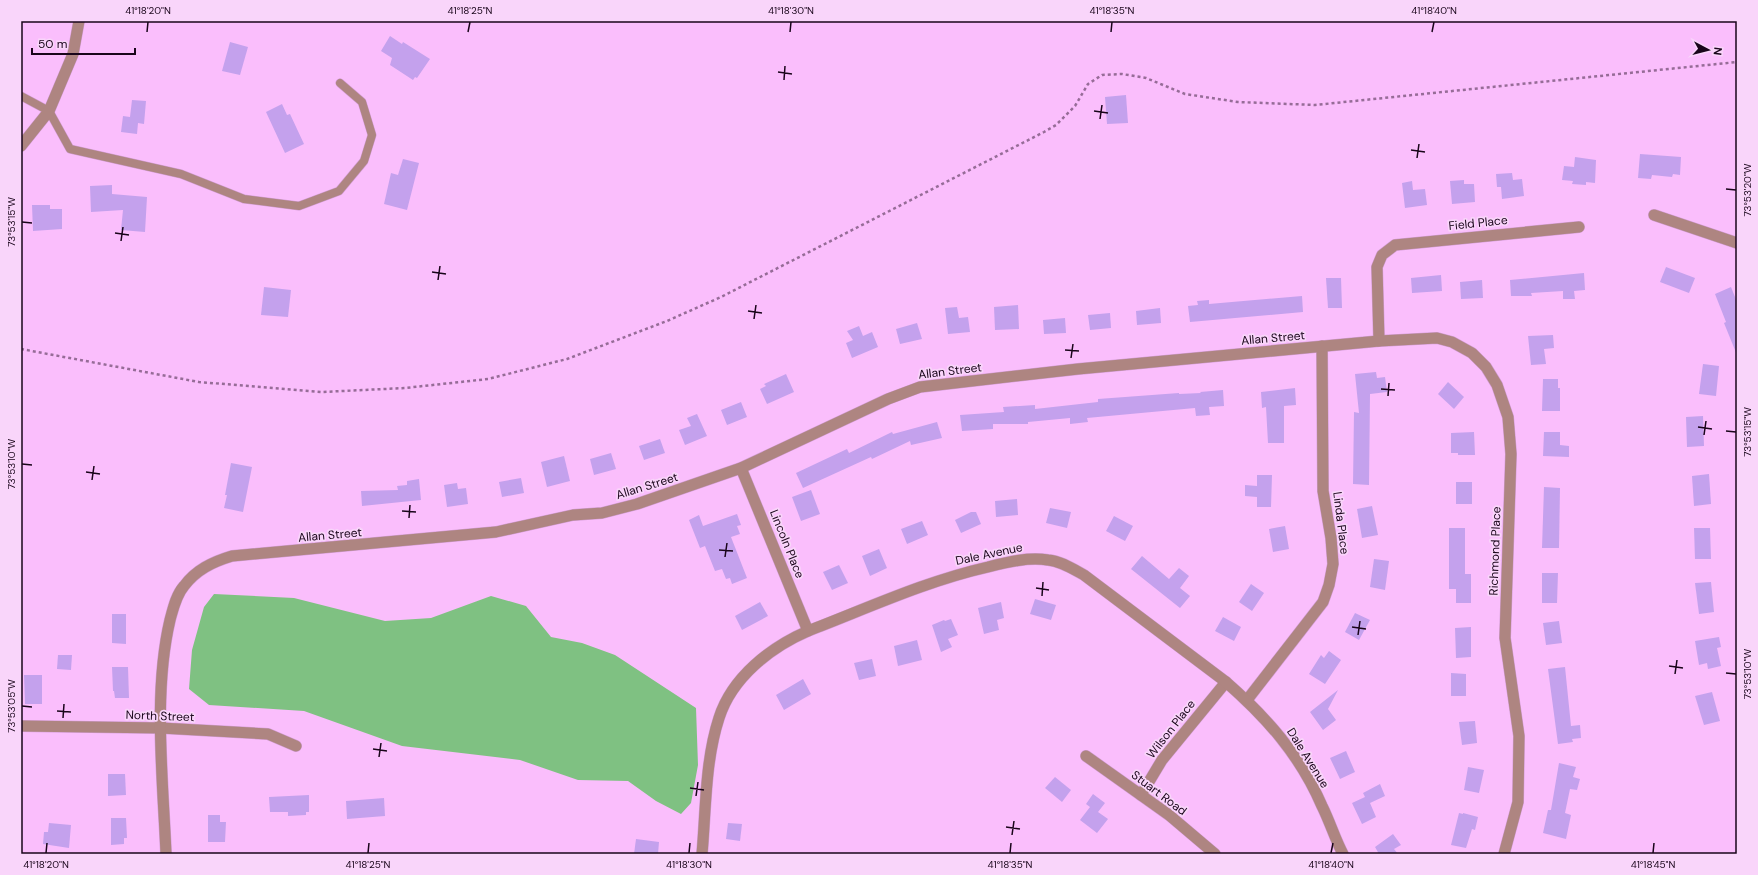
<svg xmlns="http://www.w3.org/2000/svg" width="1758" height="875" font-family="'DM Sans',sans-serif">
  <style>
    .water { fill: #7fc182 }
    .building { fill: #c4a1ed }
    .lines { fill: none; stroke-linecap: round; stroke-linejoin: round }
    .service-casing { stroke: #d29dd3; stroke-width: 9 }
    .minor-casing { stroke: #d29dd3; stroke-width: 12 }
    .tertiary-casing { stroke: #d29dd3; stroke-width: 12 }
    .path { stroke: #966c97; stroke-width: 2.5; stroke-dasharray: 3 3; stroke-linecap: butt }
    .service { stroke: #ae8581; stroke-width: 8 }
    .minor { stroke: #ae8581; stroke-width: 11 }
    .tertiary { stroke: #ae8581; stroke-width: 11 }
    .ticks { fill: none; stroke: #19051a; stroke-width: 1.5 }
    .labels { text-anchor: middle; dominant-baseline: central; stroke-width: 3.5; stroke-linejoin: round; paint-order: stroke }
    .street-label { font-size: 12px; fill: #19051a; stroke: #f9d5fa }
    .neatline { fill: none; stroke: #19051a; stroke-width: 1.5 }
    .ticks-label { font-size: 10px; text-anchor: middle; fill: #19051a }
  </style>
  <rect width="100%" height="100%" fill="#fabefc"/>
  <path class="water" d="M214,594l80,4 91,23 46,-3 60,-22 35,10 25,31 31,6 33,12 81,53 2,57 -7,38 -10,11 -25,-13 -28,-20 -50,-1 -58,-20 -118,-14 -98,-35 -95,-6 -20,-16 3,-39 12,-43z"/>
  <g class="building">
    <path d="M390,36l12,8 1,-2 27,17 -13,19 -2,-1 -2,3 -23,-15 2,-7 -11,-7z"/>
    <path d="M230,42l18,5 -8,28 -18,-4z"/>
    <path d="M1126,95l2,28 -21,1 -2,-27z"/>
    <path d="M132,100l14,1 -2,23 -6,-1 -1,11 -16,-2 2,-16 7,1z"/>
    <path d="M282,104l5,11 3,-1 14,30 -19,9 -19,-41z"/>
    <path d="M1640,154l41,3 -1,18 -7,-1 -1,3 -20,-2 -1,4 -13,-1z"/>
    <path d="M1575,157l21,3 -1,23 -9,-1v3l-14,-1 1,-3 -11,-1 2,-14 10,1z"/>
    <path d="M403,159l16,4 -12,47 -23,-6 7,-31 7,2z"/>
    <path d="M1512,173l1,7 9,-1 2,17 -22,3 -1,-12h-4l-1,-13z"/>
    <path d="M1464,180v4h10l1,18 -23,2 -2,-23z"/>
    <path d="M1412,181l1,9 12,-1 2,16 -22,3 -3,-25z"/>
    <path d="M112,185v9l35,3 -2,35 -24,-2 2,-20 -32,2 -1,-26z"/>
    <path d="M32,205h18v4h12v20l-29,2z"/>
    <path d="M1666,267l29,11 -6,15 -29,-11z"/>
    <path d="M1584,273l1,17 -11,1 1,8h-12v-8l-32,2 1,3h-21l-1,-16z"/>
    <path d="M1441,275l1,16 -30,2 -1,-15z"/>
    <path d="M1326,278h15l1,30h-14z"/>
    <path d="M1482,280l1,18 -22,1 -1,-17z"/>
    <path d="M264,287l27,3 -3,27 -27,-2z"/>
    <path d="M1731,287l6,15v53l-13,-32 2,-1 -11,-28z"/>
    <path d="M1302,296l1,16 -113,10 -2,-16 10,-1 -1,-4 12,-1v4z"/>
    <path d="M1018,305l1,24 -24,1 -1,-23z"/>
    <path d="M957,307l2,11 9,-1 2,15 -22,2 -3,-26z"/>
    <path d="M1160,308l1,15 -24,2 -1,-14z"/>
    <path d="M1110,313l1,15 -21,2 -2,-15z"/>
    <path d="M1065,318l1,15 -22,1 -1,-14z"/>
    <path d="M917,323l5,16 -22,5 -4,-15z"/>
    <path d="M859,326l4,10 9,-4 6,15 -26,11 -6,-15 7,-3 -6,-9z"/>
    <path d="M1553,335l1,13 -10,1 2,15 -15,1 -3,-29z"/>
    <path d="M1703,364l16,2 -3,30 -17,-2z"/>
    <path d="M1376,372l1,6 8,-1 2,15 -17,2 -1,91 -16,-1 1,-72 5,1 -4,-39z"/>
    <path d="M786,374l8,18 -27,12 -7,-15 6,-3 -2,-2z"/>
    <path d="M1543,379h15v9h2v23h-18z"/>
    <path d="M1448,382l16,15 -10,12 -16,-15z"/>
    <path d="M1295,388l1,17 -12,1v37h-16l-2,-36 -4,1 -1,-16z"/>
    <path d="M1223,390l1,16 -15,1 1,8 -14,1 -1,-8 -108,10 1,4 -18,2v-6l-42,4v2h-35v5l-31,2 -2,-16 44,-3 -1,-5 32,-2v4l63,-7v-3l81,-6v1l22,-1 -1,-1z"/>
    <path d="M741,402l6,15 -20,8 -6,-15z"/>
    <path d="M697,414l10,22 -22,9 -6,-15 12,-4 -4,-8z"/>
    <path d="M1703,416l1,30 -17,1 -1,-30z"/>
    <path d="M937,422l5,16 -31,7 -1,-4 -38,18 -1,-2 -68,31 -7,-15 51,-24 2,4 43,-21 1,2z"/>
    <path d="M1474,432l1,23h-17v-2h-7v-20z"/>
    <path d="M1544,432h16v13l9,1v11l-26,-1z"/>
    <path d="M660,439l5,14 -21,7 -5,-14z"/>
    <path d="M611,453l5,16 -22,6 -4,-16z"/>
    <path d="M564,456l6,25 -23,6 -6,-25z"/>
    <path d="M231,463l21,4 -9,45 -19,-4 3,-13h-2z"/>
    <path d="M1709,474l2,30 -17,2 -2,-30z"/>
    <path d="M1257,475h15l-1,32h-14v-10l-12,-1v-11l12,1z"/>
    <path d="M521,478l3,15 -22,4 -3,-15z"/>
    <path d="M419,479l2,21 -59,6 -1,-15 37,-1 -1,-4 10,-1v-4z"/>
    <rect x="1456" y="482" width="16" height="22"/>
    <path d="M457,483l1,6 8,-1 2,16 -21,3 -3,-22z"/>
    <path d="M1544,487l16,1 -1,60h-17z"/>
    <path d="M811,490l9,24 -19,7 -9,-24z"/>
    <path d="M1017,499l1,16 -22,2 -1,-16z"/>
    <path d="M1372,506l6,29 -16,3 -5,-29z"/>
    <path d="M1050,508l21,4 -4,16 -21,-5z"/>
    <path d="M971,512h5l5,12 -20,9 -6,-13z"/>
    <path d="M737,514l4,11 -4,1 3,8 -9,3 16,41 -15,6 -2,-6 -4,1 -4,-10 -7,2 -10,-25 -5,2 -11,-28 10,-5 4,11z"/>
    <path d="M1114,516l19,10 -8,15 -19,-10z"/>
    <path d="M922,521l6,14 -21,9 -6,-15z"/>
    <path d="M1285,526l4,23 -16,3 -4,-23z"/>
    <path d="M1449,528h16v46h6v29h-15v-14h-7z"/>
    <path d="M1694,528h16l1,31h-16z"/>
    <path d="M879,549l8,19 -17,8 -8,-20z"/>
    <path d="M1142,556l27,23 10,-11 10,8 -9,12 10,8 -10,12 -49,-39z"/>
    <path d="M1374,559l15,2 -4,29 -15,-3z"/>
    <path d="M839,565l9,18 -16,7 -9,-18z"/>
    <path d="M1542,573h16l-1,30h-15z"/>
    <path d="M1711,582l3,30 -15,2 -4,-31z"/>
    <path d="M1251,584l13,9 -12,18 -13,-9z"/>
    <path d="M1035,599l21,6 -5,15 -21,-6z"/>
    <path d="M760,602l8,14 -26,14 -7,-14z"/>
    <path d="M1001,602l3,16 -7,2 2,10 -15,4 -6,-26z"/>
    <path d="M1355,613l15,7 -11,20 -14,-8z"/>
    <path d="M112,614h14v30l-14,-1z"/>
    <path d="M1223,617l18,10 -7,14 -19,-10z"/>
    <path d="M951,619l7,16 -10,4 4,8 -11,5 -9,-27 12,-5 1,1z"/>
    <path d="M1559,621l3,22 -16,2 -3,-22z"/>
    <path d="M1471,627v30l-15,1 -1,-30z"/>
    <path d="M1719,637l2,10 -4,1 4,18 -13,3 -1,-6 -8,2 -4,-24z"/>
    <path d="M917,640l5,20 -24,6 -4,-20z"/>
    <path d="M1329,651l12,9 -16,24 -16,-10 12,-19 3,3z"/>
    <path d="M58,655h14l-1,15 -14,-1z"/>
    <path d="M872,659l4,17 -17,4 -5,-17z"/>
    <path d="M112,667h16l1,31h-14l-1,-7h-1z"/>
    <path d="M1565,667l6,59 9,-1 1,13 -9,1 1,3 -15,2 -10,-75z"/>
    <path d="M1451,673l15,1v22h-15z"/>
    <path d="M24,675h18v29h-17z"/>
    <path d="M803,679l8,15 -27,16 -8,-15z"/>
    <path d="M1338,690l-10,19 8,11 -13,10 -13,-18z"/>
    <path d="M1712,692l8,29 -16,4 -9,-29z"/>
    <path d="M1475,721l2,22 -15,2 -3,-23z"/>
    <path d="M1346,751l9,21 -15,7 -10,-21z"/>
    <path d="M1559,763l17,4 -3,10 7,2 -3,11 -7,-1 -5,24 6,2 -5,24 -23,-6 5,-23h3z"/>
    <path d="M1468,767l16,3 -5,23 -15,-3z"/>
    <path d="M108,774h17l1,21 -18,1z"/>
    <path d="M1055,777l16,13 -9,12 -17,-14z"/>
    <path d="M1380,784l5,12 -15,7 6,14 -14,7 -10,-21 13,-6 -2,-4z"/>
    <path d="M1093,794l12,9 -7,9 10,7 -11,14 -17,-13 10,-13 -4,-3z"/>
    <path d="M309,795v17h-3v3l-18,1v-4h-18l-1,-15z"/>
    <path d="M384,798l1,18 -38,3 -1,-18z"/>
    <path d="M1459,813l4,1v-1l15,4 -3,13 -3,-1 -6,19 -15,-3z"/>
    <path d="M208,815h12v7h6l-1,20h-17z"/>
    <path d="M111,818h15l1,20h-3v6l-13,1z"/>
    <path d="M49,823l22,2 -2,23 -26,-4 1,-12h4z"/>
    <path d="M728,823l14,1 -2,17 -14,-2z"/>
    <path d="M1393,834l8,11 -7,4 4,5h-19l-4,-7z"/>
    <path d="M636,839l23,3 -1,12h-24z"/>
  </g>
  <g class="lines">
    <defs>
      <path id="service" d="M21,96l28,15 21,38 111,25 63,25 55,7 40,-15 25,-30 8,-26 -10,-33 -22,-19"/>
      <g id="minor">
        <path d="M1654,215l83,28"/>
        <path d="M1379,341l-2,-74 5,-12 13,-10 184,-18"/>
        <path d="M741,468l67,163"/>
        <path d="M1247,700l76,-98 6,-17 4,-21 -2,-26 -8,-47 -1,-145"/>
        <path d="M21,726l140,2 107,6 28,12"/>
        <path d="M1086,756l83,59 46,39"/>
        <path d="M1141,795l21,-35 64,-78"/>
        <path d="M166,854c-3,-74 -13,-162 4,-234 3,-11 6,-25 14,-34 12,-16 28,-24 48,-30l264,-24 77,-17 29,-2 35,-9 104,-36 147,-69 32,-12 158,-18 301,-28 58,-3 15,4 20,11 14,14 11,18 11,32 3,37 -6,184 14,98 -1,66 -14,52"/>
        <path d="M702,854c4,-45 3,-93 17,-136 13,-41 52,-71 89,-87 60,-23 118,-50 180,-64 20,-5 40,-10 60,-7 13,1 25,9 36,15l142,107c41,36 74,73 96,124 8,16 13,33 21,48"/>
      </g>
      <path id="tertiary" d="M21,146l28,-35 24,-57 6,-33"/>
    </defs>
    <use href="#service" class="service-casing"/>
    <use href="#minor" class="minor-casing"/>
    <use href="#tertiary" class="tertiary-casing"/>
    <path class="path" d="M21,349l178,33 123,10 83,-4 83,-9 79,-20 100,-38 54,-24 323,-165 12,-7 19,-19 13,-22 14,-9 20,-1 24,4 39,16 53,8 77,3 422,-43"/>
    <use href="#service" class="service"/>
    <use href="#minor" class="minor"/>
    <use href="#tertiary" class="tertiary"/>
  </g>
  <path class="ticks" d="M147,32l1,-10M468,32l2,-10M790,32l1,-10M1111,32l1,-10M1432,32l2,-10M778,72l14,2M784,80l1,-14M1094,111l14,2M1100,119l2,-14M1411,150l14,2M1417,158l2,-14M1726,189l10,1M22,222l10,1M115,233l14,2M121,241l2,-14M432,272l14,2M438,280l2,-14M748,311l14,2M754,319l2,-14M1065,350l14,1M1071,358l2,-14M1381,389l14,1M1388,396l1,-13M1698,427l14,2M1726,431l10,1M1704,435l2,-14M22,464l10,1M86,472l14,2M92,480l2,-14M402,511l14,1M409,518l1,-13M719,550l14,1M725,557l2,-14M1036,588l13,2M1042,596l1,-14M1352,627l14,2M1358,635l2,-14M1669,666l14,2M1726,673l10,1M1675,674l2,-14M22,706l10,1M57,711l14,1M63,718l1,-14M373,749l14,2M379,757l2,-14M690,788l14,2M696,796l2,-14M1006,827l14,2M1012,835l2,-14M46,853l1,-10M368,853l1,-10M689,853l1,-10M1010,853l1,-10M1331,853l2,-10M1653,853l1,-10"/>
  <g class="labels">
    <g class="street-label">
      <text transform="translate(1478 223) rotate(-6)">Field Place</text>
      <text transform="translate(1273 338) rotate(-5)">Allan Street</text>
      <text transform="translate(950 371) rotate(-7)">Allan Street</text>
      <text transform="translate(647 486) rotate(-17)">Allan Street</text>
      <text transform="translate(1341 523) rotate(83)">Linda Place</text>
      <text transform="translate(330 535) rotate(-5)">Allan Street</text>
      <text transform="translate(787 544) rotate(68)">Lincoln Place</text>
      <text transform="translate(1495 551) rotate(-88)">Richmond Place</text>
      <text transform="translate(989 554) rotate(-12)">Dale Avenue</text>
      <text transform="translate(160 716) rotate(2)">North Street</text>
      <text transform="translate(1171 729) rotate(-52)">Wilson Place</text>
      <text transform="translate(1308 758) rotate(58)">Dale Avenue</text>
      <text transform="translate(1159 793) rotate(37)">Stuart Road</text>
    </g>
  </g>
  <rect width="1758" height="875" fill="none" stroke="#f9d5fa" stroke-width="44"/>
  <g transform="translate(1708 50) rotate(97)" stroke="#f9d5fa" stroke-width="3" paint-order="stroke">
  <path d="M0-3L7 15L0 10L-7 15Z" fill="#19051a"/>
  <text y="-6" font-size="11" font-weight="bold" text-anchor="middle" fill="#19051a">N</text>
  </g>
  <path d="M32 48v6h103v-6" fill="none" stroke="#19051a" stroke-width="2"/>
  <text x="38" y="48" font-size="12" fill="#19051a" stroke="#f9d5fa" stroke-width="3" paint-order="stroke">50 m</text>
  <rect x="22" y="22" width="1714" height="831" class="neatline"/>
  <g class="ticks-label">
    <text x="148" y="14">41°18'20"N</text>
    <text x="470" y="14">41°18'25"N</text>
    <text x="791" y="14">41°18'30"N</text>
    <text x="1112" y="14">41°18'35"N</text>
    <text x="1434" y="14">41°18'40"N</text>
    <text transform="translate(1747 190) rotate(-90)" y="4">73°53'20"W</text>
    <text transform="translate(11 222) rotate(-90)" y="4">73°53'15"W</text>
    <text transform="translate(1747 432) rotate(-90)" y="4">73°53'15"W</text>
    <text transform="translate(11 464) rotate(-90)" y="4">73°53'10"W</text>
    <text transform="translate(1747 674) rotate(-90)" y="4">73°53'10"W</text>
    <text transform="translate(11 706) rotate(-90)" y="4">73°53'05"W</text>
    <text x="46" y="868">41°18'20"N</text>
    <text x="368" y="868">41°18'25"N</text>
    <text x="689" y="868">41°18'30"N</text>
    <text x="1010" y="868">41°18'35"N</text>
    <text x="1331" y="868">41°18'40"N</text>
    <text x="1653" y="868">41°18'45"N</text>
  </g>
</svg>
